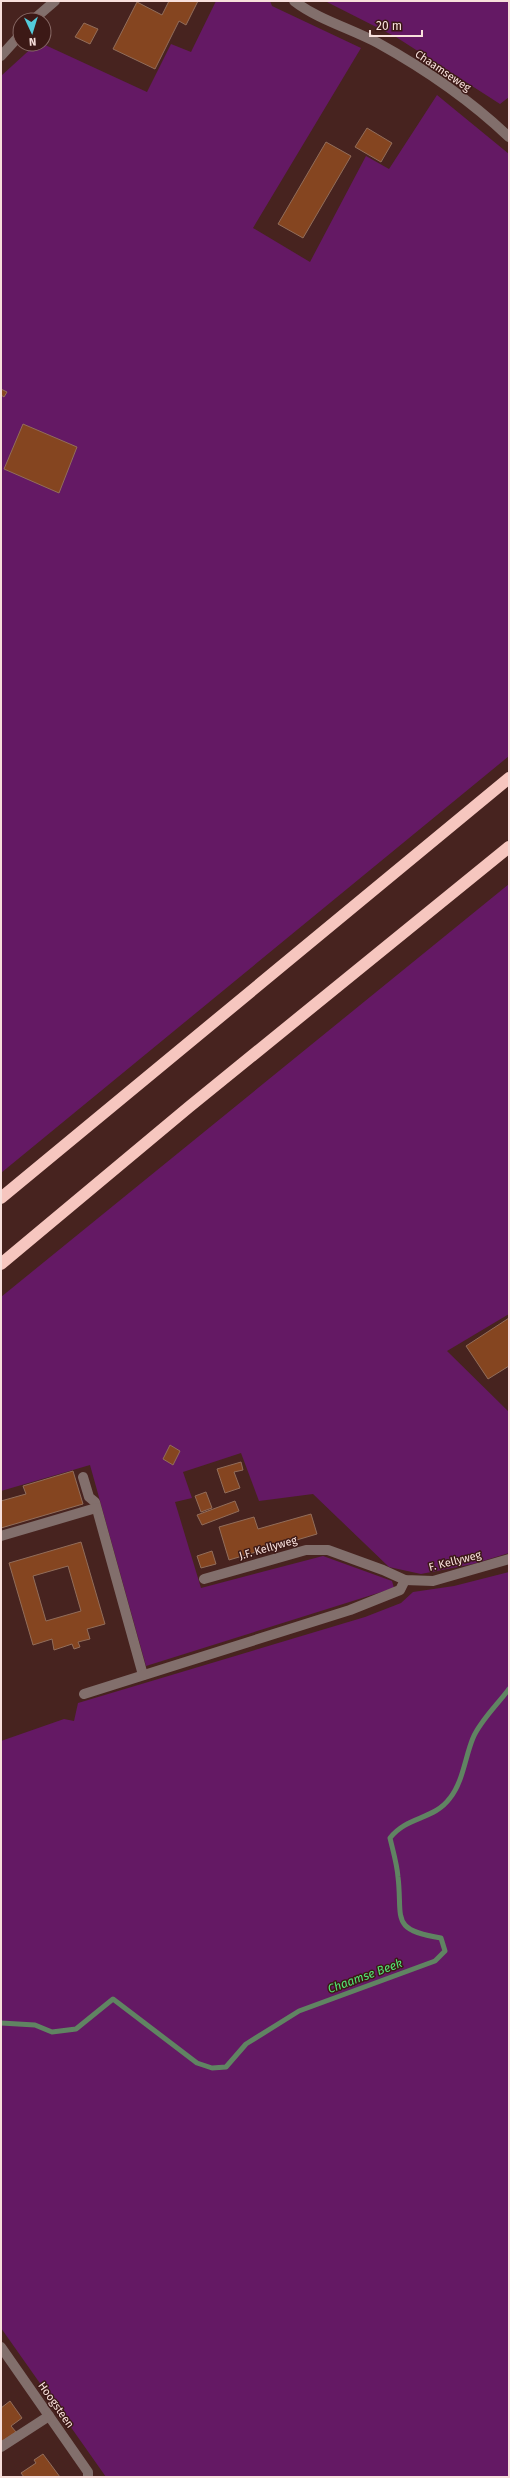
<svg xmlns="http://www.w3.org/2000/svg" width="510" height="2478" font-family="'Fira Sans',sans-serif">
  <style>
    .green { fill: #641964 }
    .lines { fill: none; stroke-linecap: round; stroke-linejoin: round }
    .stream { stroke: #608462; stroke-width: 5 }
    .building { fill: #854520; stroke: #926d5a; fill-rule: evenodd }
    .minor { stroke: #826f6c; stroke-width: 10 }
    .highway { stroke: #f6c6bf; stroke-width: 12 }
    .labels { text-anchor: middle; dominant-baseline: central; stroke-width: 3; stroke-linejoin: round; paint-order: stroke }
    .street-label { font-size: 11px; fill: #f8e0dc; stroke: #3c1916 }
    .water-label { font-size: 12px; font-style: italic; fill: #52e574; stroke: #3c1916 }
  </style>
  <rect width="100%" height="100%" fill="#47231f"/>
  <g class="green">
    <path d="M216,1h54l2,5 89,42 -108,180 57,34 56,-106 23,13 48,-74 72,59v602l-508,417v-1097l35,-32h7l104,48 24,-48 20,8z"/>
    <path d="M325,1h184v96l-9,7 -104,-67z"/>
    <path d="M509,884v430l-62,37 62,61v141l-36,11 -52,10 -32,-7 -76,-73 -54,7 -18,-48 -58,19 9,26 -17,4 26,86 122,-32 69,25 2,7 -248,78 -56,-201 -89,26v-194z"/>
    <path d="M509,1572v905h-403l-105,-149v-587l63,-22 10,2 4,-18 287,-86 36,-14 12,-11 41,-6z"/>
  </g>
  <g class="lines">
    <path class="stream" d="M1,2023l34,2 17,7 24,-3 37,-30 84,64 15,5 14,-1 20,-23 53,-33 136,-50 10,-10 -4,-13c-52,-8 -38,-20 -43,-61 -1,-13 -5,-26 -8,-39 17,-22 44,-18 60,-40 13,-16 15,-41 23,-60 7,-17 25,-34 36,-49"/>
  </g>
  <g class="building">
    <path d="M169,1h29l-12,24 -7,-4 -24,48 -42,-20 24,-47 25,13z"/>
    <path d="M84,23l14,6 -8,15 -15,-7z"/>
    <path d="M367,128l25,15 -11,19 -26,-15z"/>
    <path d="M326,142l25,14 -48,82 -25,-14z"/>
    <path d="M1,389l6,3 -3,5 -3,-2z"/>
    <path d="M23,424l54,23 -18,46 -55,-24z"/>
    <path d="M509,1318v48l-21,13 -22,-33z"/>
    <path d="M170,1445l10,6 -7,14 -10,-6z"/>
    <path d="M241,1462l2,8 -9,2 6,16 -15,5 -8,-24z"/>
    <path d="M73,1471l10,33 -82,24v-27l25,-7 -3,-8z"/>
    <path d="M206,1492l6,16 -11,4 -6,-16z"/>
    <path d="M235,1501l4,10 -37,14 -5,-10z"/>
    <path d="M311,1514l6,20 -88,26 -10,-33 35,-10 4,12z"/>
    <path d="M81,1542l24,82 -18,5 3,10 -12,3 2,5 -6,2 -2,-5 -18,6 -2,-11 -19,6 -24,-82zM68,1566l13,45 -35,10 -13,-45z"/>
    <path d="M212,1551l4,13 -15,4 -4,-12z"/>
    <path d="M10,2401l12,17 -11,8 5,6 -15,10v-34z"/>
    <path d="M43,2454l17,23h-36l-3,-4 15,-10 -2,-3z"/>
  </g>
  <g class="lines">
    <g class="minor">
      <path d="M294,1c23,18 58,28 84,42 47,26 92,57 131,94"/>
      <path d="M33,20l22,-19"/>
      <path d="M1,56l19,-21"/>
      <path d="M83,1477l6,20 6,5 48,173"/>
      <path d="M1,1536l95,-28"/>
      <path d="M204,1579l102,-29h22l55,20 22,10 28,1 76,-22"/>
      <path d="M84,1694l266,-84 50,-20 5,-10"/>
      <path d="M1,2347l87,125v5"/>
      <path d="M1,2447l48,-31"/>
    </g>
    <g class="highway">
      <path d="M1,1198l508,-420"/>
      <path d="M1,1264l188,-157 320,-260"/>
    </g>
  </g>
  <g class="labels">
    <g class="street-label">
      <text transform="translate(443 71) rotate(34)">Chaamseweg</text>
      <text transform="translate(268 1548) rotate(-16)">J.F. Kellyweg</text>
      <text transform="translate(455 1561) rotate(-14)">F. Kellyweg</text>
      <text transform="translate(56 2405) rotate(55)">Hoogsteen</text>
    </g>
    <g class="water-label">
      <text transform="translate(365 1976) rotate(-20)">Chaamse Beek</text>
    </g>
  </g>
  <rect width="510" height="2478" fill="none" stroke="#f8e0dc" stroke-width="4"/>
  <g transform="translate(32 32) rotate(176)"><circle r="19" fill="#3c1916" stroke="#876965"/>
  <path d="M0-3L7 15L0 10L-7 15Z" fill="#53cbdb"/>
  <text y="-6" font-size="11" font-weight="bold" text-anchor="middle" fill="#f8e0dc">N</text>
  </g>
  <path d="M370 30v6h52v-6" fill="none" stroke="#f8e0dc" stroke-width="2"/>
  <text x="376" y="30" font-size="12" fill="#f8e0dc" stroke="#3c1916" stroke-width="3" paint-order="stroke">20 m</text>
</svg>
